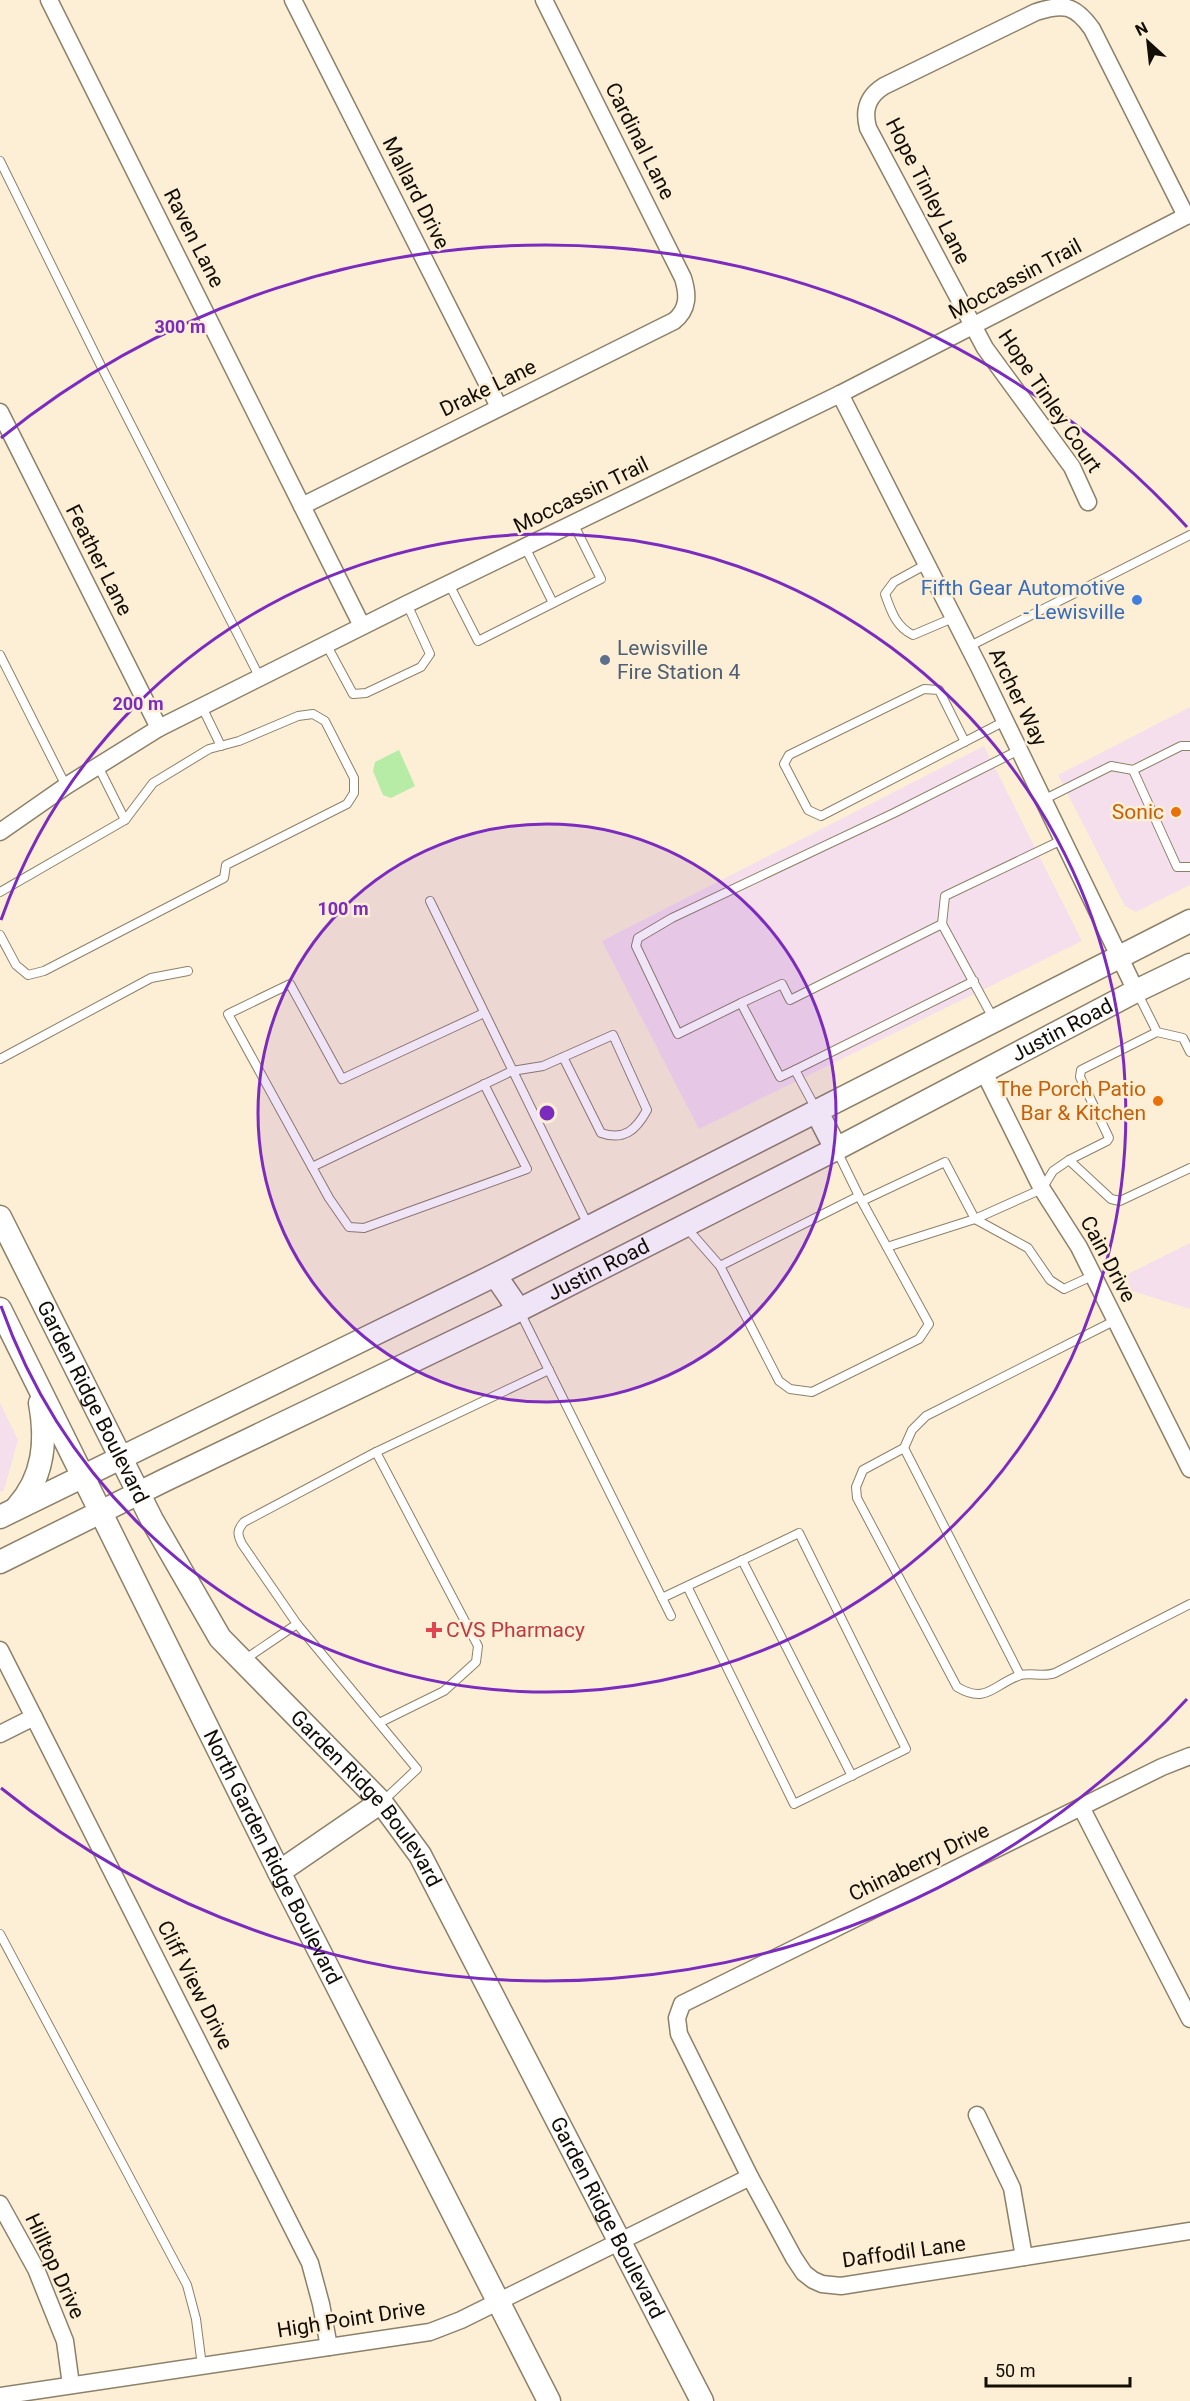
<svg xmlns="http://www.w3.org/2000/svg" width="1190" height="2401" font-family="Roboto,sans-serif">
  <style>
    .commercial { fill: #f5dfec }
    .green { fill: #b6eca6 }
    .lines { fill: none; stroke-linecap: round; stroke-linejoin: round }
    .lane-casing { stroke: #8d8069; stroke-width: 10 }
    .street-casing { stroke: #8d8069; stroke-width: 19 }
    .secondary-casing { stroke: #8d8069; stroke-width: 25 }
    .lane { stroke: #fff; stroke-width: 8 }
    .street { stroke: #fff; stroke-width: 16 }
    .secondary { stroke: #fff; stroke-width: 22 }
    .ring { fill: none; stroke: #7b2cbf; stroke-width: 3 }
    .shop-dot { fill: #3f7fe0; stroke: #fcefd5; stroke-width: 2 }
    .service-dot { fill: #5c6f8a; stroke: #fcefd5; stroke-width: 2 }
    .food-dot { fill: #e8710a; stroke: #fcefd5; stroke-width: 2 }
    .health-dot { fill: #e0444e; stroke: #fcefd5; stroke-width: 2 }
    .labels { text-anchor: middle; dominant-baseline: central; stroke-width: 5; stroke-linejoin: round; paint-order: stroke }
    .street-label { font-size: 21px; fill: #120d05; stroke: #fcefd5 }
    .shop-label { font-size: 21px; fill: #366cbe; stroke: #fcefd5; text-anchor: end }
    .service-label { font-size: 21px; fill: #4e5e75; stroke: #fcefd5; text-anchor: start }
    .food-label { font-size: 21px; fill: #c56008; stroke: #fcefd5; text-anchor: end }
    .health-label { font-size: 21px; fill: #be3a42; stroke: #fcefd5; text-anchor: start }
    .centre { fill: #7b2cbf; stroke: #fcefd5; stroke-width: 3 }
    .ring-label { font-size: 18px; text-anchor: middle; font-weight: bold; fill: #7b2cbf; stroke: #fcefd5; stroke-width: 5; stroke-linejoin: round; paint-order: stroke }
  </style>
  <rect width="100%" height="100%" fill="#fcefd5"/>
  <g class="commercial">
    <path d="M1190,707v178l-54,27 -11,-6 -67,-131z"/>
    <path d="M984,746l98,195 -383,188 -97,-188z"/>
    <path d="M1190,1243v66l-61,-19 -1,-16z"/>
    <path d="M0,1403l18,37 -14,50 -4,2z"/>
  </g>
  <path class="green" d="M399,750l16,36 -24,12 -8,-3 -10,-24 2,-9z"/>
  <g class="lines">
    <defs>
      <g id="lane">
        <path d="M0,161l102,207 158,310"/>
        <path d="M525,547l28,56"/>
        <path d="M925,565l-31,17 -9,12c6,17 11,33 28,41l40,-17"/>
        <path d="M449,584l29,57 123,-62 -28,-56"/>
        <path d="M326,644l27,50 13,-1 55,-26 9,-13 -23,-50"/>
        <path d="M968,647l222,-112"/>
        <path d="M0,655l66,131"/>
        <path d="M202,707l19,39"/>
        <path d="M965,742l-26,-52 -15,-1 -135,66 -5,9 24,46 13,6 184,-95"/>
        <path d="M98,766l27,54"/>
        <path d="M1133,770l44,97h13"/>
        <path d="M1043,800l68,-34 22,4 48,-24h9"/>
        <path d="M0,892l125,-72 28,-37 56,-34 30,-8 59,-25 15,-2 12,7 29,57v15l-7,11 -121,61 -2,13 -180,93 -16,4 -12,-10 -16,-30"/>
        <path d="M430,901l159,326"/>
        <path d="M942,924l3,-28 117,-56"/>
        <path d="M1137,992l20,40 26,6 7,14"/>
        <path d="M741,1003l-63,31 -42,-88 2,-8 34,-20 222,-105 125,-63"/>
        <path d="M484,1013l-142,66 -52,-95 -62,30 101,184 20,29 15,1 163,-59 -43,-85"/>
        <path d="M0,1059l151,-81 37,-7"/>
        <path d="M795,1070l179,-89"/>
        <path d="M816,1109l-21,-39 -15,7 -39,-74 41,-19 8,16 152,-76 51,94"/>
        <path d="M1069,1160l38,-19 2,-3 -29,-61 1,-7 76,-38"/>
        <path d="M312,1167l200,-96 31,-5 70,-31 34,75c-11,20 -23,31 -46,23l-38,-76"/>
        <path d="M862,1201l83,-39 30,57 53,29 22,32 14,9 28,-13"/>
        <path d="M685,1226l35,40 59,115 11,8 22,3 107,-53 10,-15 -70,-128 -22,-45"/>
        <path d="M887,1247l88,-28 67,-30 11,-18 16,-11 42,39 9,2 70,-33"/>
        <path d="M720,1266l139,-70"/>
        <path d="M519,1310l152,306"/>
        <path d="M1114,1321l-188,95 -14,14 -8,18 -41,22 -7,17 1,11 100,189c29,17 35,-1 61,-11 11,-5 24,2 37,-3l135,-69"/>
        <path d="M904,1448l116,227"/>
        <path d="M376,1452l102,194 -2,16 -32,29 -65,32"/>
        <path d="M742,1560l110,216"/>
        <path d="M662,1598c46,-22 92,-43 137,-65l107,216 -112,55 -107,-218"/>
        <path d="M244,1660l53,-36"/>
        <path d="M383,1801l34,-32 -120,-145 -55,-80c-5,-10 -5,-14 2,-22l132,-70 173,-82"/>
        <path d="M0,1934l187,351 9,34 6,47"/>
      </g>
      <g id="street">
        <path d="M49,0l313,626"/>
        <path d="M293,0l206,407"/>
        <path d="M840,394l139,273 157,324"/>
        <path d="M0,412l159,316"/>
        <path d="M1088,502l-16,-35 -87,-119 -117,-220c-5,-19 0,-32 16,-42l152,-74c28,-9 39,-7 56,17l94,187"/>
        <path d="M302,506l372,-185c15,-12 14,-27 9,-43l-139,-278"/>
        <path d="M0,832l66,-46 93,-58 248,-124 433,-210 350,-180"/>
        <path d="M984,1072l58,117 37,58 111,222"/>
        <path d="M0,1650l310,613 11,41 8,43"/>
        <path d="M0,1734l34,-17"/>
        <path d="M1190,1756l-28,11 -480,237 -5,14 2,16 71,143 44,81 10,15 9,7 9,4 19,2 349,-55"/>
        <path d="M1081,1807l109,212"/>
        <path d="M977,2115l35,73 12,69"/>
        <path d="M0,2204l36,65 29,72 6,44"/>
        <path d="M0,2396l430,-64 31,-12 289,-143"/>
      </g>
      <g id="secondary">
        <path d="M817,1112l19,37"/>
        <path id="s1" d="M0,1217l152,303 68,118 161,164 39,53 282,546"/>
        <path d="M495,1275l24,35"/>
        <path id="s2" d="M0,1309l279,563 270,529"/>
        <path d="M17,1507c27,-30 30,-66 23,-104"/>
        <path d="M0,1517l495,-242 695,-354"/>
        <path id="s3" d="M0,1562l165,-82 348,-167 323,-164 300,-158 54,-26"/>
        <path d="M279,1872l102,-70"/>
      </g>
    </defs>
    <use href="#lane" class="lane-casing"/>
    <use href="#street" class="street-casing"/>
    <use href="#secondary" class="secondary-casing"/>
    <use href="#lane" class="lane"/>
    <use href="#street" class="street"/>
    <use href="#secondary" class="secondary"/>
  </g>
  <circle cx="547" cy="1113" r="289" fill="#7b2cbf" fill-opacity=".12"/>
  <g class="ring">
    <circle cx="547" cy="1113" r="289"/>
    <path d="M1 920A579 579 0 1 1 1 1306"/>
    <path d="M1187 1699A868 868 0 0 1 1 1788M1 438A868 868 0 0 1 1187 527"/>
  </g>
  <circle class="shop-dot" cx="1137" cy="600" r="6"/>
  <circle class="service-dot" cx="605" cy="660" r="6"/>
  <g class="food-dot">
    <circle cx="1176" cy="812" r="6"/>
    <circle cx="1158" cy="1101" r="6"/>
  </g>
  <path class="health-dot" d="M431 1621h6v6h6v6h-6v6h-6v-6h-6v-6h6z"/>
  <g class="labels">
    <g class="street-label">
      <text transform="translate(640 141) rotate(63)">Cardinal Lane</text>
      <text transform="translate(928 191) rotate(63)">Hope Tinley Lane</text>
      <text transform="translate(416 193) rotate(63)">Mallard Drive</text>
      <text transform="translate(194 238) rotate(63)">Raven Lane</text>
      <text transform="translate(1015 279) rotate(-28)">Moccassin Trail</text>
      <text transform="translate(488 388) rotate(-26)">Drake Lane</text>
      <text transform="translate(1050 401) rotate(56)">Hope Tinley Court</text>
      <text transform="translate(581 495) rotate(-26)">Moccassin Trail</text>
      <text transform="translate(99 560) rotate(63)">Feather Lane</text>
      <text transform="translate(1018 697) rotate(64)">Archer Way</text>
      <text stroke="none"><textPath href="#s3" startOffset="1188">Justin Road</textPath></text>
      <text transform="translate(1108 1259) rotate(62)">Cain Drive</text>
      <text stroke="none"><textPath href="#s3" startOffset="666">Justin Road</textPath></text>
      <text stroke="none"><textPath href="#s1" startOffset="207">Garden Ridge Boulevard</textPath></text>
      <text stroke="none"><textPath href="#s1" startOffset="693">Garden Ridge Boulevard</textPath></text>
      <text stroke="none"><textPath href="#s2" startOffset="612">North Garden Ridge Boulevard</textPath></text>
      <text transform="translate(919 1862) rotate(-26)">Chinaberry Drive</text>
      <text transform="translate(195 1985) rotate(63)">Cliff View Drive</text>
      <text stroke="none"><textPath href="#s1" startOffset="1179">Garden Ridge Boulevard</textPath></text>
      <text transform="translate(904 2252) rotate(-8)">Daffodil Lane</text>
      <text transform="translate(55 2266) rotate(65)">Hilltop Drive</text>
      <text transform="translate(351 2319) rotate(-9)">High Point Drive</text>
    </g>
    <g class="shop-label">
      <text x="1125" y="588">Fifth Gear Automotive<tspan x="1125" dy="24">- Lewisville</tspan></text>
    </g>
    <g class="service-label">
      <text x="617" y="648">Lewisville<tspan x="617" dy="24">Fire Station 4</tspan></text>
    </g>
    <g class="food-label">
      <text x="1164" y="812">Sonic</text>
      <text x="1146" y="1089">The Porch Patio<tspan x="1146" dy="24">Bar &amp; Kitchen</tspan></text>
    </g>
    <g class="health-label">
      <text x="446" y="1630">CVS Pharmacy</text>
    </g>
  </g>
  <circle cx="547" cy="1113" r="9" class="centre"/>
  <g class="ring-label">
    <text x="180" y="333">300 m</text>
    <text x="138" y="710">200 m</text>
    <text x="343" y="915">100 m</text>
  </g>
  <g transform="translate(1148 42) rotate(333)" stroke="#fcefd5" stroke-width="4.5" paint-order="stroke">
  <path d="M0-4.5L10 22L0 15L-10 22Z" fill="#120d05"/>
  <text y="-9" font-size="16" font-weight="bold" text-anchor="middle" fill="#120d05">N</text>
  </g>
  <path d="M986 2377v9h144v-9" fill="none" stroke="#120d05" stroke-width="3"/>
  <text x="995" y="2377" font-size="18" fill="#120d05" stroke="#fcefd5" stroke-width="4.5" paint-order="stroke">50 m</text>
</svg>
